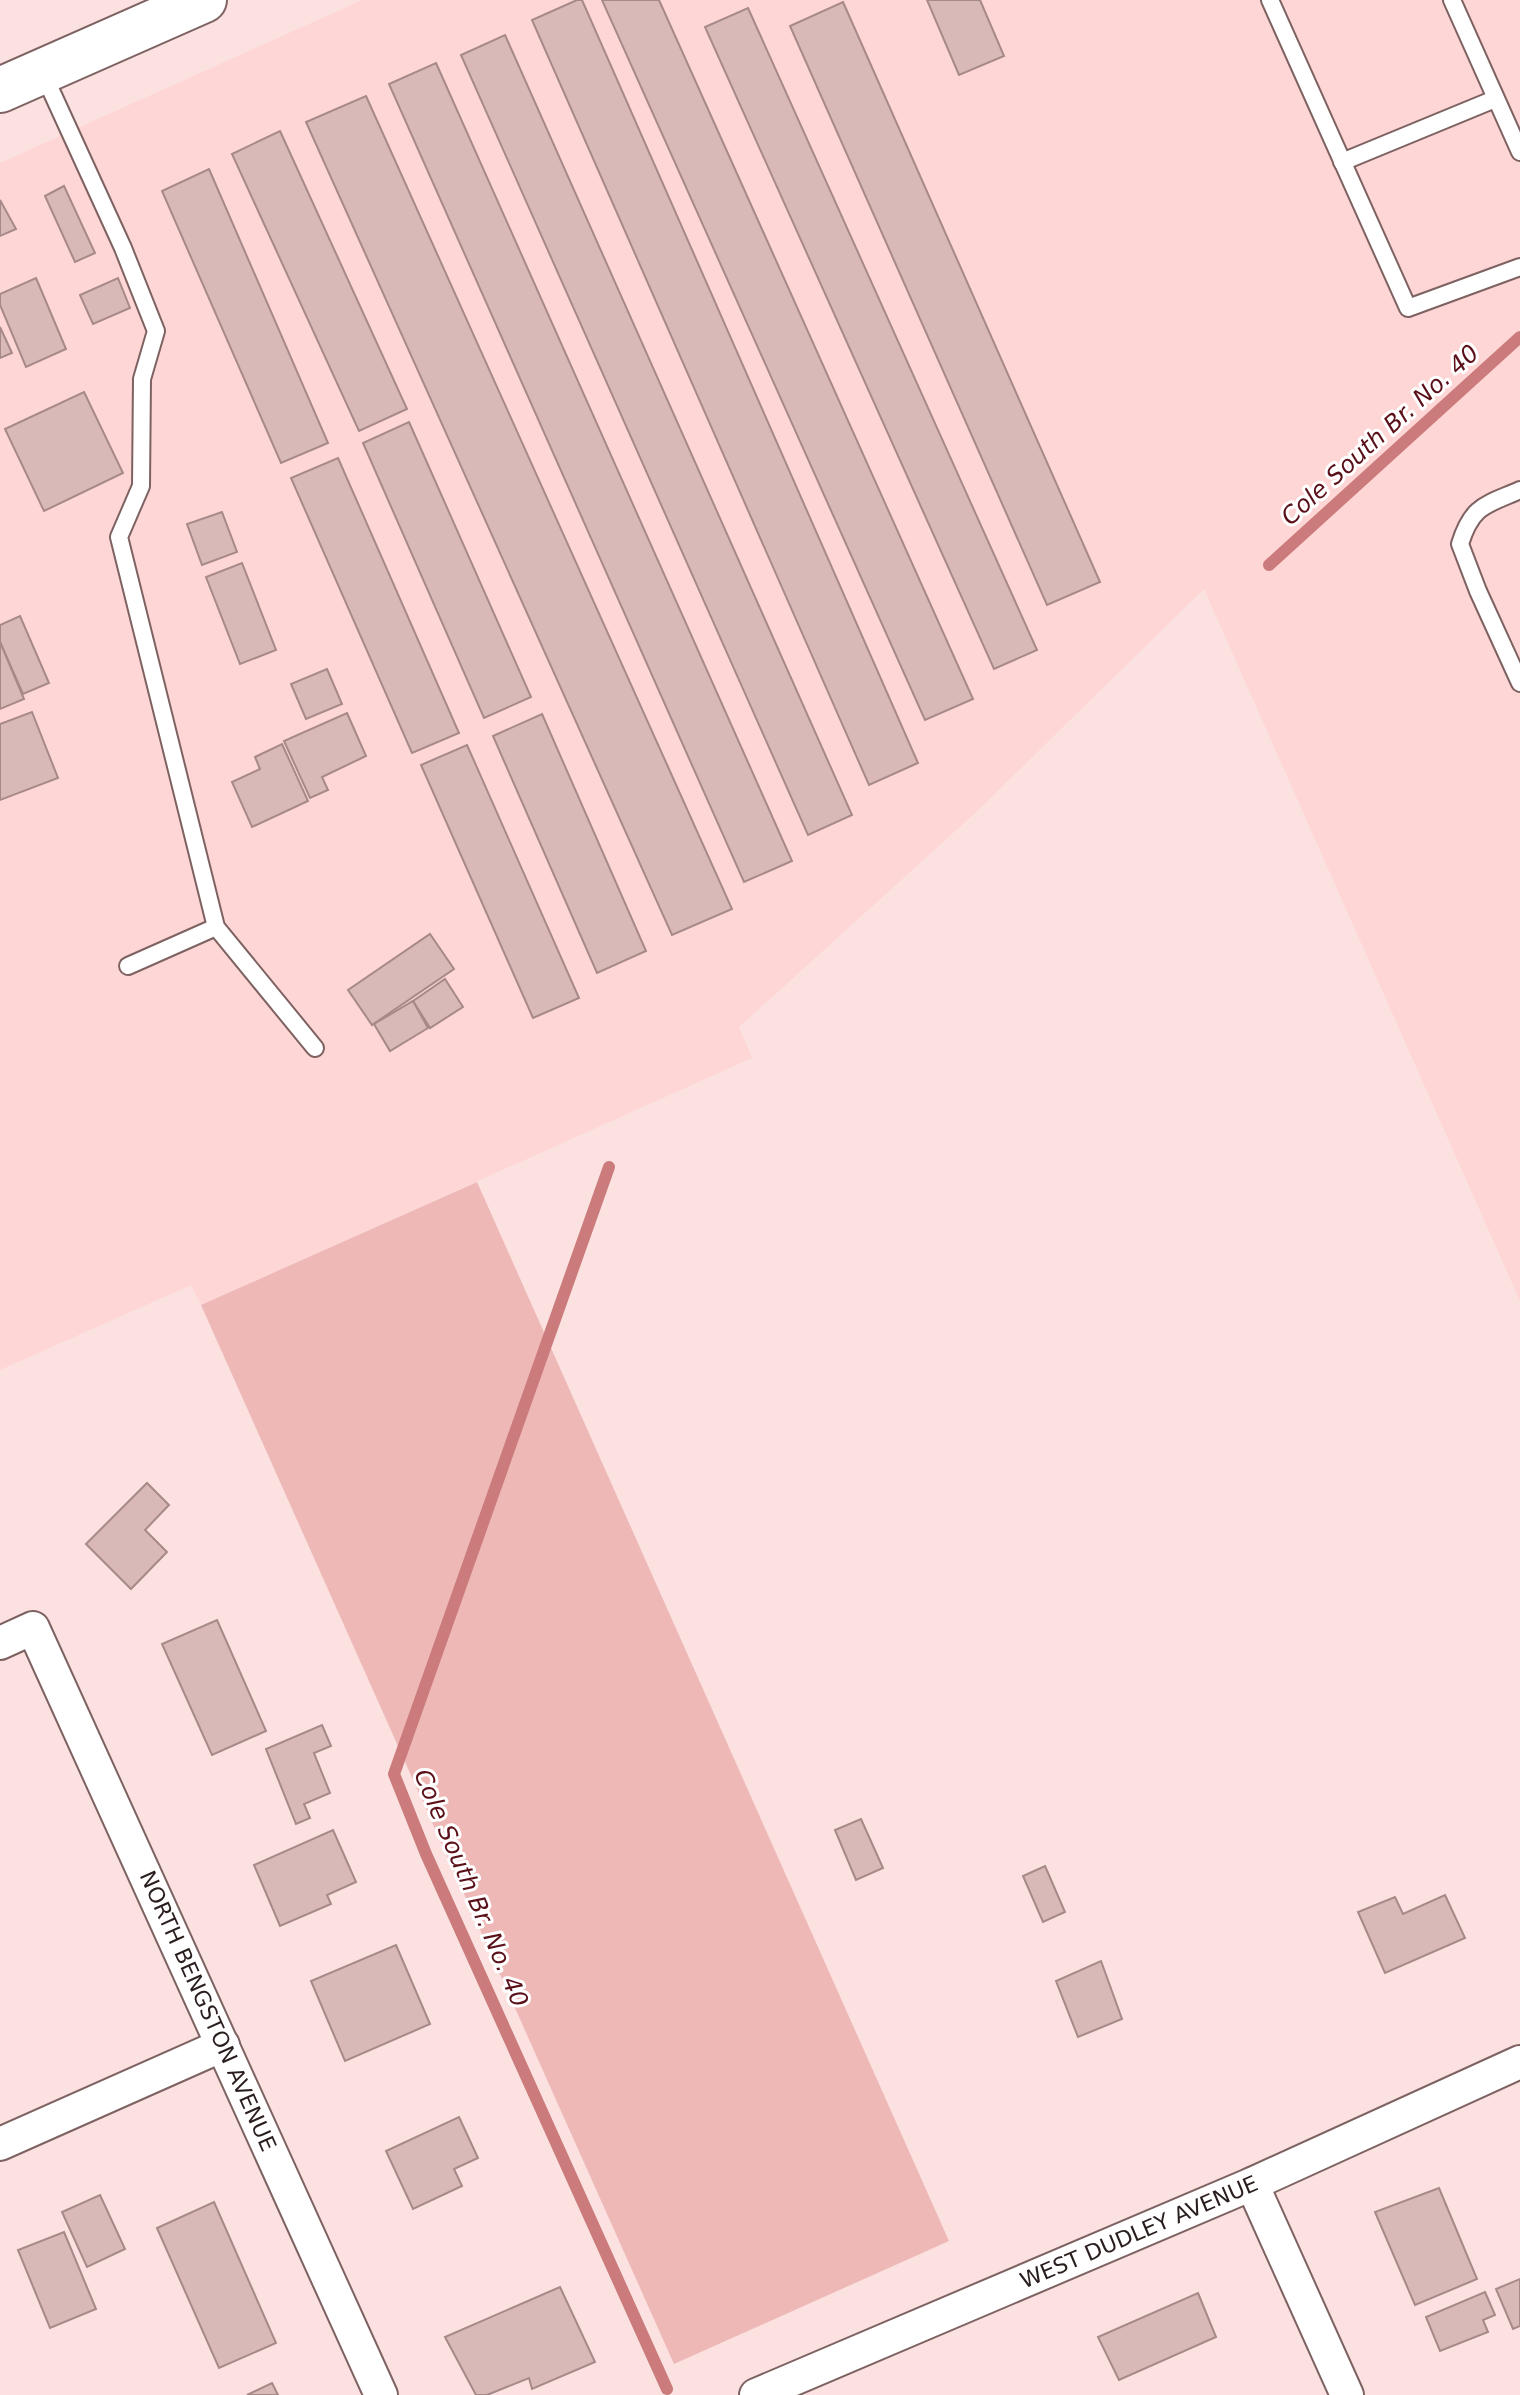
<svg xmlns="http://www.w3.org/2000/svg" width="1520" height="2395" font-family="'DejaVu Sans',sans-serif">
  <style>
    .built { fill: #fed6d5 }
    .green { fill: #eeb8b7 }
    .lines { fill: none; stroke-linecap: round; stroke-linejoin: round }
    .stream { stroke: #cb7b7b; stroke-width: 12 }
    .building { fill: #d8b9b8; stroke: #a68988; stroke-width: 2 }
    .lane-casing { stroke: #7e6262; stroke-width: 20 }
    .street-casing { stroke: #7e6262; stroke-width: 36 }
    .secondary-casing { stroke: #7e6262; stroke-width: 48 }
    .lane { stroke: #fff; stroke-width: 16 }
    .street { stroke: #fff; stroke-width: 32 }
    .secondary { stroke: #fff; stroke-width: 44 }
    .labels { text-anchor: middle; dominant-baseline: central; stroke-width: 6; stroke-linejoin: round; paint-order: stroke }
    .street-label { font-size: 22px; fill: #291e1d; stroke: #fff }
    .water-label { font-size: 24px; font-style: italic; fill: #5a1019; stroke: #fff }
  </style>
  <rect width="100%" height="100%" fill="#fbe1e0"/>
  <path class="built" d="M362,0h1158v1301l-316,-712 -231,226 -234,212 13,31 -551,247 -10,-20 -191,85v-1207z"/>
  <path class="green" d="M477,1182l472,1059 -275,123 -473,-1059z"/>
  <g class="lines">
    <g class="stream">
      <path d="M1269,565l251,-228"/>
      <path d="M609,1167l-215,607 32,80 241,535"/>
    </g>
  </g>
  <g class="building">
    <path d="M577,0h5l336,763 -49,22 -337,-765z"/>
    <path d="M602,0h57l314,699 -48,21z"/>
    <path d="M927,0h53l24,56 -45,19z"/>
    <path d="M843,2l257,580 -53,23 -257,-579z"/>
    <path d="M748,8l289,642 -43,19 -289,-642z"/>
    <path d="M505,35l347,780 -44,20 -347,-780z"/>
    <path d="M436,63l356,798 -48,21 -355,-798z"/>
    <path d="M366,96l366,813 -60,26 -366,-813z"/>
    <path d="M280,131l127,278 -48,22 -127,-277z"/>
    <path d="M209,169l119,274 -47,20 -119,-272z"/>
    <path d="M64,186l31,67 -20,9 -30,-66z"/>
    <path d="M0,200l16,29 -16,7z"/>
    <path d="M36,278l30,71 -40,18 -26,-62v-11z"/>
    <path d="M118,278l12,30 -37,16 -13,-29z"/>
    <path d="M0,327l12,26 -12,5z"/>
    <path d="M84,392l39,81 -79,38 -39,-82z"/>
    <path d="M409,422l122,275 -47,21 -121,-275z"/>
    <path d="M338,458l121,275 -47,20 -121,-275z"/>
    <path d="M222,512l15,40 -35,13 -15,-41z"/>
    <path d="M242,563l34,87 -36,14 -34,-87z"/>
    <path d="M20,616l29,67 -26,11 -23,-52v-17z"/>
    <path d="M0,642l24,57 -24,10z"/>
    <path d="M327,669l15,35 -36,15 -15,-35z"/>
    <path d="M32,712l26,66 -58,22v-76z"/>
    <path d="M347,713l19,43 -44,21 6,13 -18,8 -26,-57z"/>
    <path d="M542,714l104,237 -49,22 -104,-237z"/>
    <path d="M282,744l26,57 -56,26 -20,-45 28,-13 -5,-12z"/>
    <path d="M467,745l112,253 -46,20 -112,-253z"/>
    <path d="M430,934l24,35 -82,56 -24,-35z"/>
    <path d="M445,979l18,28 -33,21 -17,-27z"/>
    <path d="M413,1001l15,27 -38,23 -16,-27z"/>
    <path d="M147,1483l22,22 -24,25 22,22 -36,37 -45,-45z"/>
    <path d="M217,1620l49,111 -54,24 -50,-111z"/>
    <path d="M322,1725l9,21 -17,7 16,40 -26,11 6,14 -14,6 -30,-75z"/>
    <path d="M861,1819l22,49 -27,12 -21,-50z"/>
    <path d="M333,1830l23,52 -29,13 4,9 -51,22 -26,-61z"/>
    <path d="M1045,1866l20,46 -22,10 -20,-46z"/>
    <path d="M1445,1895l20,43 -80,35 -27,-61 37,-15 8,17z"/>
    <path d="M396,1945l34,79 -85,37 -34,-80z"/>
    <path d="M1101,1961l21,58 -44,18 -22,-56z"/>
    <path d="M459,2117l19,41 -24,11 8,17 -49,23 -27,-58z"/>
    <path d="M1439,2188l38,91 -62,26 -40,-93z"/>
    <path d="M100,2195l25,54 -38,18 -25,-55z"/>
    <path d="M214,2202l62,141 -57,25 -62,-140z"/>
    <path d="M64,2232l32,77 -46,19 -32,-78z"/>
    <path d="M1520,2279v47l-7,3 -17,-40z"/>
    <path d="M560,2287l35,75 -63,27 -3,-11 -42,17h-11l-31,-58z"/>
    <path d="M1485,2292l10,23 -12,5 5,12 -48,19 -14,-34z"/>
    <path d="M1198,2293l18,44 -97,43 -21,-43z"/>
    <path d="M272,2383l6,12h-31z"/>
  </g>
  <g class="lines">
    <defs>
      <g id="lane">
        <path d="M1270,0l138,308 112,-41"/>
        <path d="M1452,0l68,152"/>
        <path d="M43,73l80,175 33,83 -14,48 -1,107 -22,51 97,390 99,121"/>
        <path d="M1342,162l153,-63"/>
        <path d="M1520,490c-34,15 -48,15 -60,54l18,47 42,92"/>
        <path d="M128,966l88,-39"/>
      </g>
      <g id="street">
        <path d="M0,1643l33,-15 348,767"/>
        <path d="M0,2144l223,-99"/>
        <path d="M1252,2184l95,211"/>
        <path d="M756,2395l496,-211 268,-122"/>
      </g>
      <path id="secondary" d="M0,90l204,-90"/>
    </defs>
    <use href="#lane" class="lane-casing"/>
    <use href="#street" class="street-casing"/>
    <use href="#secondary" class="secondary-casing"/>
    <use href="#lane" class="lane"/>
    <use href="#street" class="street"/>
    <use href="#secondary" class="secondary"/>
  </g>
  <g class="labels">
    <g class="street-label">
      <text transform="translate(208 2011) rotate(66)">NORTH BENGSTON AVENUE</text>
      <text transform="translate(1139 2232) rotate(-23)">WEST DUDLEY AVENUE</text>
    </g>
    <g class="water-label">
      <text transform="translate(1380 435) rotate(-42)">Cole South Br. No. 40</text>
      <text transform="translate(471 1888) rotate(67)">Cole South Br. No. 40</text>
    </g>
  </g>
</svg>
